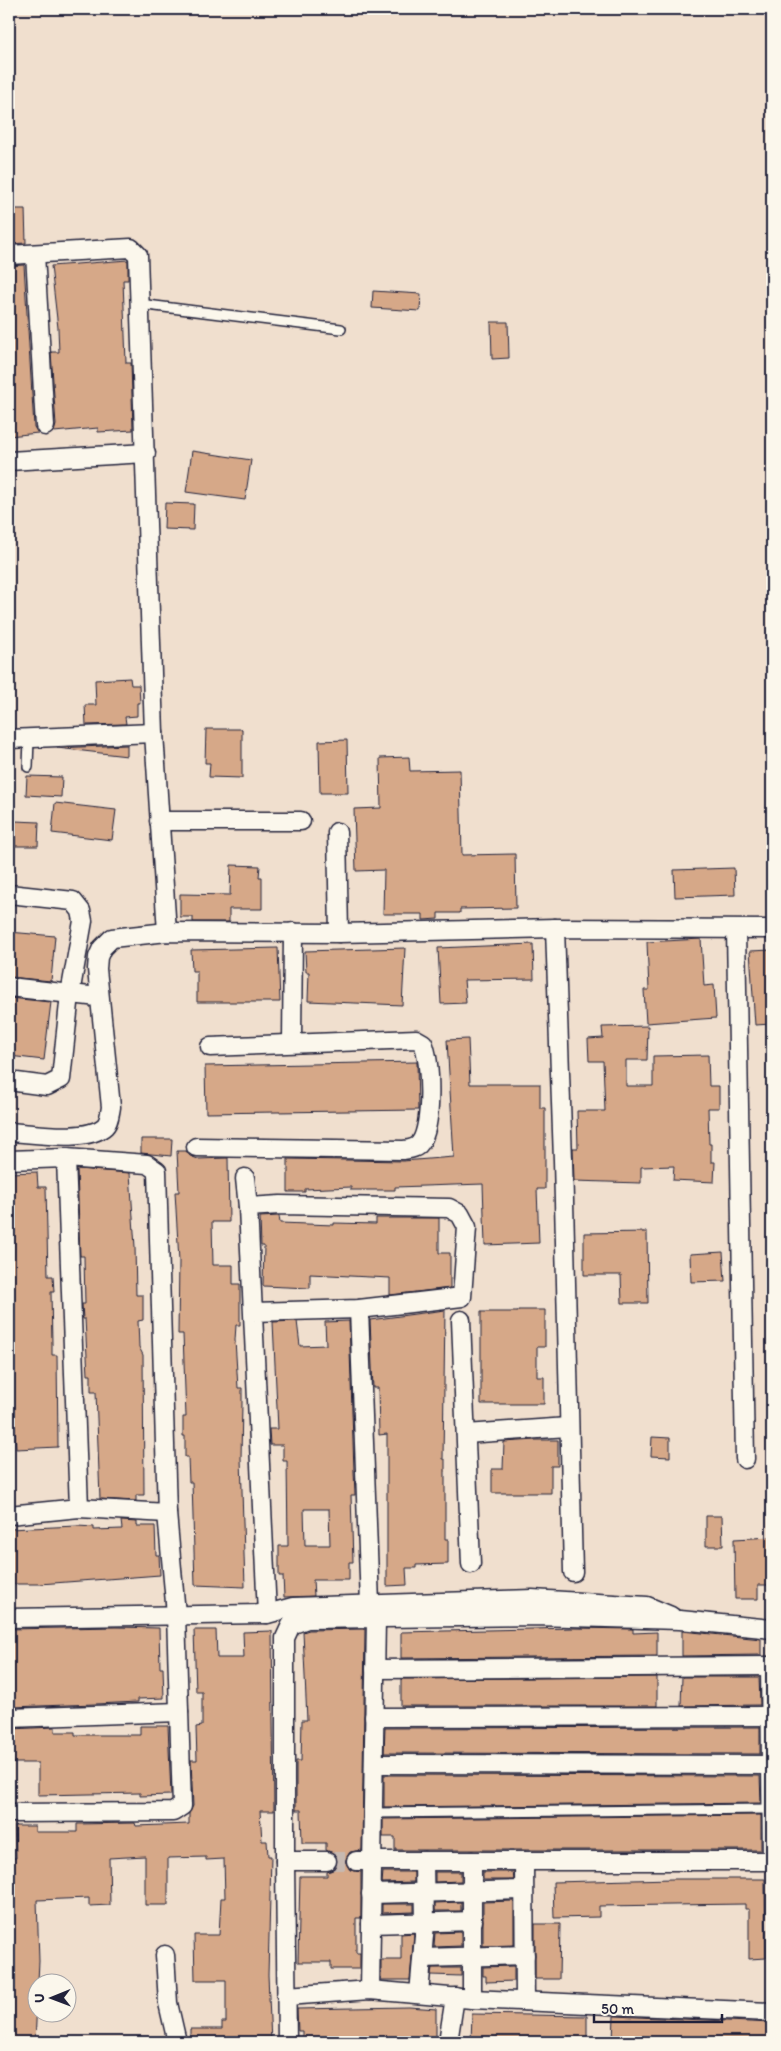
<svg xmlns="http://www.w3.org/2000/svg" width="781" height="2051" font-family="Itim,sans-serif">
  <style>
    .building { fill: #d6a888; stroke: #22223b; fill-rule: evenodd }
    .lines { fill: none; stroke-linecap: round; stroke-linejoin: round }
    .minor-tunnel { stroke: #c7b9b1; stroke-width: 18; stroke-dasharray: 18 9; stroke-linecap: butt }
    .service-casing { stroke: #22223b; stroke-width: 12 }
    .minor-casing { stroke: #22223b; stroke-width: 21 }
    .service { stroke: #fbf7ec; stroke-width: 9 }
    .minor { stroke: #fbf7ec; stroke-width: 18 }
  </style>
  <rect width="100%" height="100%" fill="#f0dfce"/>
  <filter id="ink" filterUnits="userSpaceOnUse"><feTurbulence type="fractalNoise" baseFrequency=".02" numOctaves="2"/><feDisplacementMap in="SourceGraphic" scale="10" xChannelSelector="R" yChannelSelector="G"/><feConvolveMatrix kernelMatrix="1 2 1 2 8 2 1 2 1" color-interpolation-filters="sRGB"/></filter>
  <g filter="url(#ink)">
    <g class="building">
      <path d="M9,209h16l1,34 -17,1z"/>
      <path d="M128,260v20h-5l3,83h5l2,67 -35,2v-4l-44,4 2,-7 -5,-73h8l-1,-24 -7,-62z"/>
      <path d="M24,265l10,162 4,6 -29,3v-170z"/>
      <path d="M373,291l48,3 -1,17 -48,-3z"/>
      <path d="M491,322h17l1,36 -17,1z"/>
      <path d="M192,451l59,9 -6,40 -59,-8z"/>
      <path d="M165,503l29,1 -1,26 -29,-1z"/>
      <path d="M130,678l1,7h8l1,18h-3v13l-12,1 1,7 -40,1 -1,-20h11l-1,-25z"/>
      <path d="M206,729h36v49l-33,-1 1,-14h-5z"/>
      <path d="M347,740l1,53h-28l-1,-52z"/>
      <path d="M127,745v11l-70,-8z"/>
      <path d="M409,757l1,14 50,-1 2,85 53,-1 1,54 -56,1v4h-22v6l-15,1v-6h-40l1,-44 -28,1 -2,-62 27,-1 -1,-50z"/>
      <path d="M27,776l35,1 -1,20 -35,-2z"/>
      <path d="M55,803l61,7 -4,30 -60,-7z"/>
      <path d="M15,821l24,1 -1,24h-23z"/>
      <path d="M231,865l29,1 -1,11h3v32h-33v13h-36v-5h-13v-23l50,1z"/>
      <path d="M734,868l1,27 -60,2 -1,-27z"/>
      <path d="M9,932l46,4 -4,45 -42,-4z"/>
      <path d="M701,939l3,47 10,-1 2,33 -70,5 -2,-33h5l-2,-48z"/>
      <path d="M533,944l1,35 -70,1 2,23 -25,1 -3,-56z"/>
      <path d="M278,948l2,54h-83v-31h-5l-1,-21z"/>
      <path d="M405,948l-3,57 -94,-4 1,-29h-3l-1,-21z"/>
      <path d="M772,950v74l-17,1 -5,-74z"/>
      <path d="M9,998l42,4 -7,58 -35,-4z"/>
      <path d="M648,1026l-1,34h-21v26h27v-30l55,-1 1,31h10v22h-11l1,36h2v18h4l-1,20 -41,-2 1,-14 -33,1v16l-67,-2 -1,-33h5l-1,-37h28l-2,-50h-14l-1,-22 15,-1 -1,-11z"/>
      <path d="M468,1039l2,45h70v24h5v81h-8l2,54 -54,2 -2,-61 -88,3v3h-44v-3l-46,2v3h-17v-33l115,2 51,-4 -7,-117z"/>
      <path d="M417,1062l1,48 -212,3 -1,-47z"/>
      <path d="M141,1139h31l-1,17 -30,-3z"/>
      <path d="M177,1151h9l4,5 8,3 30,-1 1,64h-17l1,43h20v19h7v41h-4l-1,15 3,48h4v15l-1,55 4,129 -50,-2 -3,-103h-3l-1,-25h-3v-21h-2v-19h3l-3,-83h-5l1,-73 -4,-69h4z"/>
      <path d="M77,1169l53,4 5,74 1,48h7v25l-5,1 1,26 4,8 1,140h-8v6l-36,-2 -4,-107h-5v-17h-3l-3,-56h-2l-1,-15h3l-1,-48h-4z"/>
      <path d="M37,1172l1,15h8l2,89h5l1,16h-3l1,51v12h5l1,92 -42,2 -7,-125v-151z"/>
      <path d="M279,1216l1,7 54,2v-2l42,1v-6h63v35h11v35l-60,7v-17l-80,-4v14l-47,-2 1,-40h-3l-1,-29z"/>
      <path d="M647,1232l1,71h-26l-1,-28h-37v-42z"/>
      <path d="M723,1252l2,29 -34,1 -1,-28z"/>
      <path d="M445,1310l-2,149h2v80h3v25l-32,1v3h-10l1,17 -20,1v-152l-8,1 -1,-47h-5l-3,-68z"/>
      <path d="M518,1310h27v37h-8v30h7v27h-63v-92h37z"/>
      <path d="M297,1321l3,25 26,-1 -1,-23 24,-1 5,151 1,23h-4l2,67h-4v18h-36l1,16 -30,1 -1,-21h-4v-30h9l-1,-85h-4v-16h-13l-1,-16h9l-5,-107zM304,1509h25l1,36h-25z"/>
      <path d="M652,1437l18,1v19l-19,-1z"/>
      <path d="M536,1440h22v26h-7v27h-59v-24h11l1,-27z"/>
      <path d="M706,1516h16l1,30h-17z"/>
      <path d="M121,1521l16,1v4h18l1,29h3l1,20 -120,9h-31v-55l68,-3 17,1v3l28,-1z"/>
      <path d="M772,1537v48h-14v14h-23l-1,-60z"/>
      <path d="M116,1627l43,1 1,40h3l1,30 -26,1v3l-43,2 -84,3 -2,-2v-76z"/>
      <path d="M574,1628l59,1v4l24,-1v24l-256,2v-26z"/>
      <path d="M365,1629l-3,221 -12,2 -5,9 5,9 11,2v46h-5v35h4v16h-29v-7h-33l2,-86h27v-4l6,-2 5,-9 -2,-6 -10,-5v-7h-24l-1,-33h-5v-49h5l1,-41h5l-4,-88 6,-2z"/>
      <path d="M194,1630h22l1,28h27l-1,-26 29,-1 2,180h-14l2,30h5l1,15h3l-3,119 3,67h-81v-13h32v-7h4v-42h-31l-1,-45h25l2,-37h4l-1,-39 -18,1v-3l-38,1v47h-23v-49l-36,2 1,47 -21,1v-8l-52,2 2,61 -4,81h-26v-184h7l-1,-32h20v6h42v-8l58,-1 1,3 53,-2v-11l4,-7 -2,-46h6l-1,-33 6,-1v-34h-6z"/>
      <path d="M682,1631l79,8v16l-79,1z"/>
      <path d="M657,1677v29h-256v-27z"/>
      <path d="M682,1677h77l1,28 -79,1z"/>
      <path d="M140,1726h28l3,69 -31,1v-3l-102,2v-32h-27v-34l44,-2v5h20v3h65z"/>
      <path d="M760,1727v27l-376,-1 1,-25z"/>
      <path d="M384,1775l376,1 1,27 -377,4z"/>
      <path d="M761,1815v35h-366v-13h-12v-18z"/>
      <path d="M383,1872h31v10l-32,1z"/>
      <path d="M435,1872h26v9l-26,1z"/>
      <path d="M483,1872h30l1,8h-31z"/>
      <path d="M672,1879h93l1,79 -17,1v-50h-4v-5l-146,2v11l-45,1 -1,-36z"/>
      <path d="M514,1901v44l-31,1v-44z"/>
      <path d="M461,1902v9h-26v-8z"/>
      <path d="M382,1904h32v8l-32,1z"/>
      <path d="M535,1924h25l-1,55h-24z"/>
      <path d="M461,1932v14l-27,1 1,-14z"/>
      <path d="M414,1933l-4,47h-29v-20h20v-26z"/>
      <path d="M514,1966v15l-28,1v-6h-3v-9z"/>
      <path d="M432,1968h29v8l-30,-1z"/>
      <path d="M409,2007l27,2v33h-134v-11h-4l-1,-22z"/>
      <path d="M472,2014l115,2v26h-116z"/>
      <path d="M614,2016l158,7v19h-159z"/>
    </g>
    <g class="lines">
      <path class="minor-tunnel" d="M327,1861h29"/>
      <defs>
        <g id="service">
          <path d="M139,304l202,25"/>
          <path d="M28,767l1,-29"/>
          <path d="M373,1813l398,-4"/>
        </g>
        <g id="minor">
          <path d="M35,254l10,172"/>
          <path d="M9,255l122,-7 7,7 16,478 13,199"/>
          <path d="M9,461l137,-8"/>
          <path d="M9,739l145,-6"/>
          <path d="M159,821h142"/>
          <path d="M337,832l2,101"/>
          <path d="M9,894l64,7 8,10 2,10 -13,73 -9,85 -14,7 -38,-5"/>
          <path d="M555,928l8,232 10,412"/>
          <path d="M736,930l9,529"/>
          <path d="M9,987l89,10"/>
          <path d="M292,1042l1,-110"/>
          <path d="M9,1132c23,1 78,11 96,-6 4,-4 5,-13 6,-19l-14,-138 1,-12 4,-9 10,-10 55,-6 172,1 216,-5 217,1"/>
          <path d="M196,1147l207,3c6,-1 13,-1 17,-7 13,-16 11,-82 3,-100l-7,-4 -206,8"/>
          <path d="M66,1158l13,350"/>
          <path d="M9,1160l57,-2 81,6 10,7 10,342 9,101 6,192 -9,6 -164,1"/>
          <path d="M245,1178l3,29"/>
          <path d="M359,1309l11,295"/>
          <path d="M253,1312l106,-3 103,-12 5,-70 -7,-13 -11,-6 -169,-3 -32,2 19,407"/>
          <path d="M461,1320l10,244"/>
          <path d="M466,1434l102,-7"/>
          <path d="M9,1515l70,-7 88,5"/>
          <path d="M9,1618l258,-4 26,-7 239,-8 115,7 24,10"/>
          <path d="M770,1666l2,195"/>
          <path d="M375,1669l397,-3"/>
          <path d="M374,1717l397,-1"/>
          <path d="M9,1718l170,-6"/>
          <path d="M374,1764l397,1"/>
          <path d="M285,1861h42"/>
          <path d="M356,1861h416"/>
          <path d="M524,1861l1,140"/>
          <path d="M371,1894l152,-4"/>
          <path d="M371,1924l102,-3"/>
          <path d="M165,1955l3,48 9,39"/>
          <path d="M423,1958l102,-3"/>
          <path d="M370,1990l6,-371"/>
          <path d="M419,1994l6,-70 -1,-63"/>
          <path d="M286,1996l84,-6 102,9 300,13"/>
          <path d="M472,1999v-138"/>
          <path d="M287,2042l-2,-181v-223l6,-13 16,-6 227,-3 146,4 92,9"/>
          <path d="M448,2042l7,-45"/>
        </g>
      </defs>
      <use href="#service" class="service-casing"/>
      <use href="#minor" class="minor-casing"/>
      <use href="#service" class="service"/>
      <use href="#minor" class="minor"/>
    </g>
  </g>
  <rect width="781" height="2051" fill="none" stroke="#fbf7ec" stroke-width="30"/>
  <rect x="15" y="15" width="751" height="2021" fill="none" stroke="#22223b" stroke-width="2" filter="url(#ink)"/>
  <g transform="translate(52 1998) rotate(269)"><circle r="24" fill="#fbf7ec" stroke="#a4a2a5"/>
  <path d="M0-4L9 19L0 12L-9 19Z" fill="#22223b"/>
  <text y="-8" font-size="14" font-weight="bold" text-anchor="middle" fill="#22223b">U</text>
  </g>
  <path d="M594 2014v8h128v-8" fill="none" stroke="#22223b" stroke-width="2.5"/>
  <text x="601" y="2014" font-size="15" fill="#22223b" stroke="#fbf7ec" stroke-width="4" paint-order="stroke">50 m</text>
</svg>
